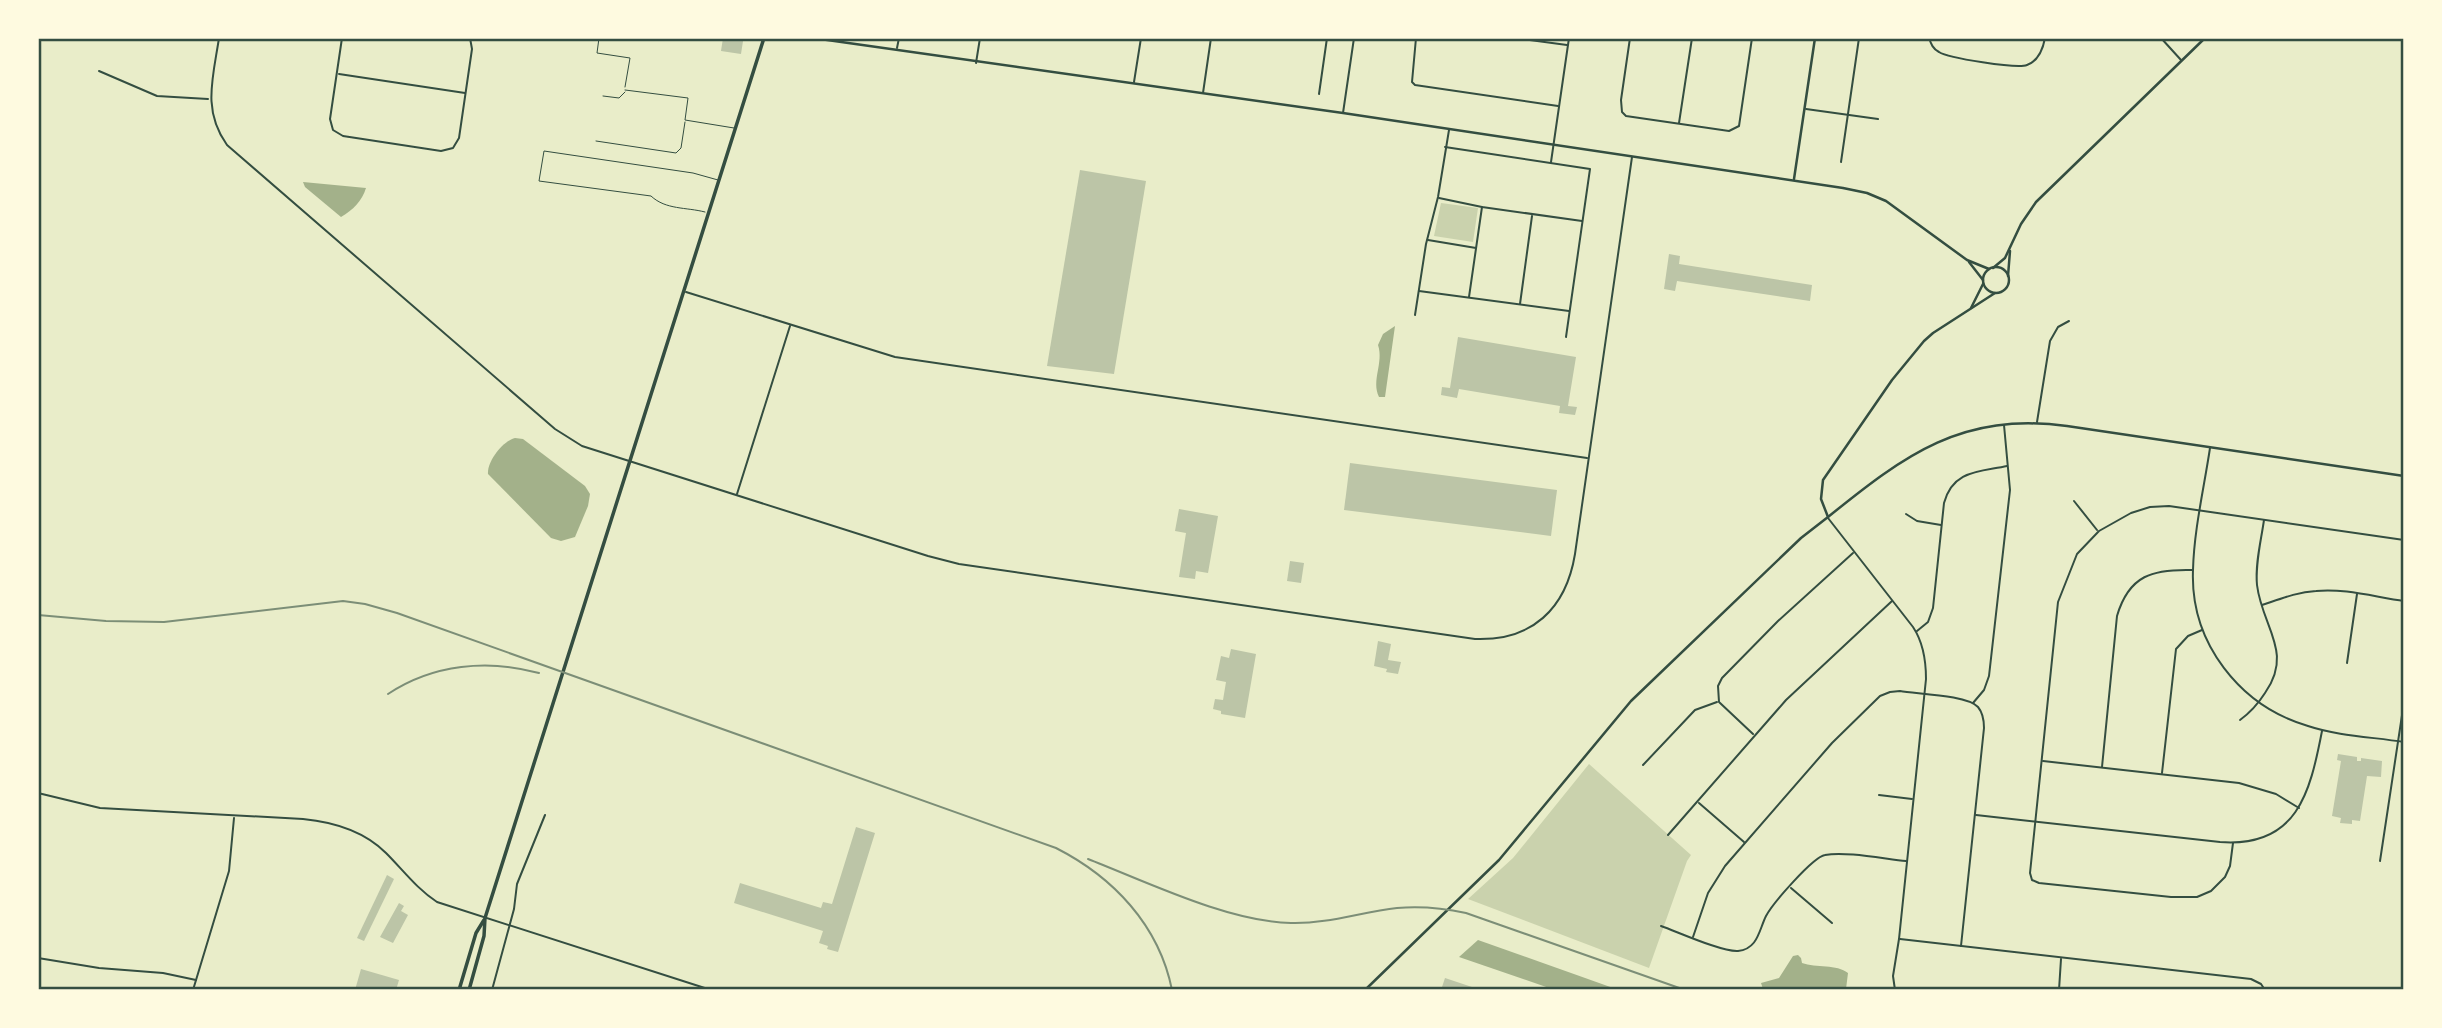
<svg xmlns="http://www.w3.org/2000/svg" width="2442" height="1028" font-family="'Exo 2',sans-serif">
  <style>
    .green { fill: #cad2ad }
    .water { fill: #a3b18a }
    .building { fill: #bcc5a7 }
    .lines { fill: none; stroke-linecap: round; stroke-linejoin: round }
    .service { stroke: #344e41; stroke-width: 1 }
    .minor { stroke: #344e41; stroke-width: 2 }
    .tertiary { stroke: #344e41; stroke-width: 2.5 }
    .secondary { stroke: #344e41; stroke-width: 2.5 }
    .primary { stroke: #344e41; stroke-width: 3.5 }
    .rail { stroke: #7c8e77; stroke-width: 2 }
    .neatline { fill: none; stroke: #344e41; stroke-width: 2.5 }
  </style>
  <rect width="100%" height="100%" fill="#e9edc9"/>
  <g class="green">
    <path d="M1441,203l37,5 -5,34 -39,-6z"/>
    <path d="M1589,764l102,91 -4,6 -38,107 -181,-69 45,-41z"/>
  </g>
  <g class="water">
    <path d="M303,182l63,6c-4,13 -13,22 -25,29l-36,-30z"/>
    <path d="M1395,326l-10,71h-6c-8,-17 5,-34 -1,-52l5,-11z"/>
    <path d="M515,438l8,1 62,47 5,8 -2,12 -13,31 -14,4 -10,-3 -63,-64c-1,-13 15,-33 27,-36z"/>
    <path d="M1478,940l138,49h-64l-93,-32z"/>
    <path d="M1798,955l3,3 1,5c14,5 35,1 46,10l-2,16h-83l-2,-6 18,-5 14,-22z"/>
  </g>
  <g class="building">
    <path d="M723,38l20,3 -2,13 -20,-3z"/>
    <path d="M1080,170l66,11 -32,193 -67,-8z"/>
    <path d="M1669,254l11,2 -1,8 133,21 -2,16 -133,-20 -2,10 -11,-2z"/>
    <path d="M1458,337l118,20 -8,49 9,1 -2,8 -16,-2 1,-7 -101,-17 -2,9 -16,-3 1,-8 8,1z"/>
    <path d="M1350,463l207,27 -6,46 -207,-26z"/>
    <path d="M1179,509l39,7 -10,57 -12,-2 -1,8 -16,-2 7,-44 -11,-2z"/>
    <path d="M1290,561l14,2 -3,20 -14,-2z"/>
    <path d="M1378,641l13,3 -3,16 13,2 -3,12 -12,-2 1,-3 -13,-3z"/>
    <path d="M1231,649l25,5 -11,64 -24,-4v-3l-8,-2 2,-10 8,1 3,-18 -10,-2 5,-24 8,2z"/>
    <path d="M2338,754l19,3v4h4v-3l21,3 -1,16 -14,-1 -7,45 -8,-1v4l-12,-1 1,-5 -9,-2 9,-55 -4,-1z"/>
    <path d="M856,827l19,6 -37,119 -11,-3 1,-3 -9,-3 4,-12 -89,-28 6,-20 81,25 2,-6 9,2z"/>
    <path d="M387,875l7,4 -30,62 -7,-3z"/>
    <path d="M399,903l5,3 -3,5 7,4 -15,28 -13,-6z"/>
    <path d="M361,969l38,11 -3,10h-41z"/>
    <path d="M1445,978l33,11v1h-37z"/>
  </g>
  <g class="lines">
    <g class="service">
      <path d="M599,38l-2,15 33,5 -5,29"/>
      <path d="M625,90l63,8 -3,22 49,8"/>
      <path d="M603,96l16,2 6,-6"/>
      <path d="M596,141l80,12 5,-5 4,-26"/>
      <path d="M705,212c-19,-5 -39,-2 -54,-16l-112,-15 5,-30 149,22 25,7"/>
    </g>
    <g class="minor">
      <path d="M219,38c-6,40 -17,72 8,107l328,284 27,17 346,110 31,8 516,75c57,2 91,-30 100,-85l57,-397"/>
      <path d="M342,38l-12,81 3,11 10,6 98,15 12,-3 6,-10 13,-89 -2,-11"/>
      <path d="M1416,38l-4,44 3,3 143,21"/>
      <path d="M1515,38l52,7"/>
      <path d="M1630,38l-9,62 1,12 4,4 103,15 10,-5 13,-88"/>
      <path d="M1929,38c2,6 4,11 10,14 9,6 78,17 88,13 11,-4 16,-16 18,-27"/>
      <path d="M2161,38l20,22"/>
      <path d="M897,48l2,-10"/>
      <path d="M976,63l4,-25"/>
      <path d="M99,71l58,25 51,3"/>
      <path d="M339,74l126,19"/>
      <path d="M1134,82l7,-44"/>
      <path d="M1203,93l8,-55"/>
      <path d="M1319,94l8,-56"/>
      <path d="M1806,109l72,10"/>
      <path d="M1343,113l11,-75"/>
      <path d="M1679,123l13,-85"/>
      <path d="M1445,147l145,22 -24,168"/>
      <path d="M1551,162l18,-124"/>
      <path d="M1841,162l18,-124"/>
      <path d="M1439,198l43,9 100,14"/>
      <path d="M1428,240l48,8"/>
      <path d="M1419,291l150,20"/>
      <path d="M686,292l209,65 692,101"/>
      <path d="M1469,297l13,-90"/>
      <path d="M1520,304l12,-88"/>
      <path d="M1415,315l11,-71 12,-47 11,-67"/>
      <path d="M2037,422l13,-81 8,-14 11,-6"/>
      <path d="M2210,448c-6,40 -16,82 -17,122 -3,73 47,136 115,156 30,10 64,11 96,16"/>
      <path d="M737,494l53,-168"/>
      <path d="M2074,501l23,29"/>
      <path d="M1906,514l11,7 24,4"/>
      <path d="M1828,518l85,109c10,15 13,33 13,52l-27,260 -6,37 2,14"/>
      <path d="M2262,605c18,-6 35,-13 54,-14 28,-3 59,6 88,10"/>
      <path d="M1917,631l11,-9 5,-14 11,-105c9,-33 35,-31 63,-37"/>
      <path d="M2347,663l10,-69"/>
      <path d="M1973,703l11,-13 5,-14 21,-186 -6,-65"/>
      <path d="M2240,720c11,-8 18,-16 25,-27 29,-41 -3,-66 -8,-108 -2,-21 4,-44 7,-65"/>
      <path d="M1753,734l-34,-32 -1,-16 4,-8 56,-57 75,-68"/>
      <path d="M2043,761l196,22 37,11 23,14"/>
      <path d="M1643,765l52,-55 22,-8"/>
      <path d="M2102,767l15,-151c12,-41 36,-47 75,-46"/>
      <path d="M2162,773l14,-124 12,-13 14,-6"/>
      <path d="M38,793l62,15 203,11c31,3 61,12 83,34 17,17 31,36 51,49l274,88"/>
      <path d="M1879,795l33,4"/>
      <path d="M1699,803l45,39"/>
      <path d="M1976,815l244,27c77,6 90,-49 102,-111"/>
      <path d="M1668,835l118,-135 106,-99"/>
      <path d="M2233,843l-3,23 -5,11 -14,14 -14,6h-26l-132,-14 -7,-3 -2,-7 28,-271 19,-48 22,-23 32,-18 19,-6 19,-1 235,34"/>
      <path d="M2380,861l24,-159"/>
      <path d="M1791,888l41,35"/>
      <path d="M1661,926c17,6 61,26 77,25 20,-2 21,-21 28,-35 7,-13 47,-59 59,-61 20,-4 60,4 81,6"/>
      <path d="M1693,937l15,-44 17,-27 107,-123 48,-47 10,-4 10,-1c17,3 67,4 78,16 5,6 6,14 6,21l-23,218"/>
      <path d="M1900,939l351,40 10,5 4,6"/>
      <path d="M38,958l61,10 64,5 33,7"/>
      <path d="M193,990l36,-119 5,-53"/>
      <path d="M492,990l22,-81 3,-25 28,-69"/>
      <path d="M2059,990l2,-31"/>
    </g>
    <g class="tertiary">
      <path d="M813,38l530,75 500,75 24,5 19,8 81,59 22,9"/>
      <path d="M1794,179l21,-141"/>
      <path d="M1969,262l14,18"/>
      <path d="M1828,517c78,-63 134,-105 239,-91l337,50"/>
    </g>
    <g class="secondary">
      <circle cx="1996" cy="280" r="13"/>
      <path d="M1993,268l12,-10 16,-34 15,-22 169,-164"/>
      <path d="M2008,276l2,-25"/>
      <path d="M1971,308l12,-24"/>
      <path d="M1365,990l134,-130 132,-159 170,-163 27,-21 -7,-18 2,-19 69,-100 32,-39 9,-8 62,-40"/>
    </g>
    <g class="primary">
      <path d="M459,990l17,-57 8,-13"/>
      <path d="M469,990l15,-54 1,-18 279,-880"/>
    </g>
    <g class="rail">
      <path d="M38,615l68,6 58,1 179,-21 22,3 32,9 659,235c57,29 103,77 116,142"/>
      <path d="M388,694c45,-30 100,-35 151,-21"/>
      <path d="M1088,859c59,23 141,63 203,64 37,1 70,-11 106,-15 24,-2 46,0 69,5l219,77"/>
    </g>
  </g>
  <rect width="2442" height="1028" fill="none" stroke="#fefae0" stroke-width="80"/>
  <rect x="40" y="40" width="2362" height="948" class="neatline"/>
</svg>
